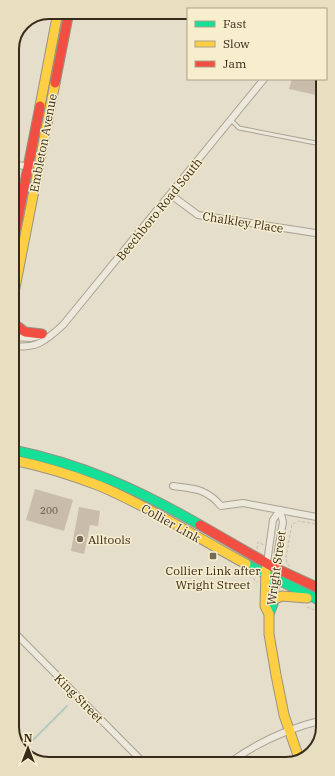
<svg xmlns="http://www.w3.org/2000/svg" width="335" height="776" font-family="'IBM Plex Serif',serif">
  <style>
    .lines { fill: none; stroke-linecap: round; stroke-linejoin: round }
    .stream { stroke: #b6cabf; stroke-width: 2 }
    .building { fill: #c9bcaa }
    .lane-casing { stroke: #aaa294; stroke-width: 5 }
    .street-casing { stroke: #aaa294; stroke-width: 8 }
    .fast-casing { stroke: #999283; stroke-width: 11 }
    .slow-casing { stroke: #999283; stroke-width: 11 }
    .jam-casing { stroke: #999283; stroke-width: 11 }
    .path { stroke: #c5bfb3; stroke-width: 1; stroke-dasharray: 3 2; stroke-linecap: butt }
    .lane { stroke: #ece8dc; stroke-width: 3 }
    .street { stroke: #ece8dc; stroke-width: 6 }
    .fast { stroke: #16e098; stroke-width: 9 }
    .slow { stroke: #ffcf43; stroke-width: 9 }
    .jam { stroke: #f24e42; stroke-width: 9 }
    .poi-dot { fill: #756a58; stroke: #f7eece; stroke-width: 1.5 }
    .labels { text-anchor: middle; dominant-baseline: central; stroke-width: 3; stroke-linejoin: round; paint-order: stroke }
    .number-label { font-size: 10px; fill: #5c4f3f }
    .street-label { font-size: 12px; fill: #382b1b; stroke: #f7eece }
    .poi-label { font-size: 12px; fill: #382b1b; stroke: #f7eece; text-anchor: start }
    .rim { fill: none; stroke: #382b1b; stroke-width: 2 }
  </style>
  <rect width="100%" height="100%" fill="#e5deca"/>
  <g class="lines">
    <path class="stream" d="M22,751l45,-45"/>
  </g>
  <g class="building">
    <path d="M292,79h29v17l-32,-7z"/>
    <path d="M35,489l38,11 -9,31 -38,-11z"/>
    <path d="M79,507l21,4 -2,15 -8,-1 -6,29 -13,-3z"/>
  </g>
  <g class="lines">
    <defs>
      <path id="lane" d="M231,120l8,8 82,16"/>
      <g id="street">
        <path d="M12,164l18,3"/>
        <path d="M171,195l27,20 124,19"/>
        <path d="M13,337l17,1 9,-2"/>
        <path d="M13,346c25,3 33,-6 50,-21l201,-246"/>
        <path d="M173,486c21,3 33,2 48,20l22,-3 79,15"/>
        <path d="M267,563l6,-43 7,-10"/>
        <path d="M275,567l8,-45 -3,-12"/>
        <path d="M14,632l130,131"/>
        <path d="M229,763c29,-21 60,-35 94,-43"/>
      </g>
      <g id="fast">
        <path d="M13,450c69,14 126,40 187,75"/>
        <path d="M246,564l77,38"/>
        <path d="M269,614l4,-10 2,-37"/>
      </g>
      <g id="slow">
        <path d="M40,106l18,-94"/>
        <path d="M13,298l42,-215"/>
        <path d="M13,460c30,6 59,15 87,26 51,22 98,52 146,78"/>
        <path d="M266,569l-1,37 4,8v20l7,41 8,40 16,46"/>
        <path d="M273,600l9,-4 25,2"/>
      </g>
      <g id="jam">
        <path d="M55,83l14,-71"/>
        <path d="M13,243l27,-137"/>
        <path d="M13,323l12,9 17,2"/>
        <path d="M200,525l75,43 48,22"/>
      </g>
    </defs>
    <use href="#lane" class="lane-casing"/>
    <use href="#street" class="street-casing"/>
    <use href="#fast" class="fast-casing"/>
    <use href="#slow" class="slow-casing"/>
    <use href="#jam" class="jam-casing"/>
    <g class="path">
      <path d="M15,305v11"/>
      <path d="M257,549l1,-7 6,3"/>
      <path d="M290,566l-3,-2 -1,-7 6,-33 7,-3 23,4"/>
      <path d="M254,578v2l4,2"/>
      <path d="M307,607l16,6"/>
    </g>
    <use href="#lane" class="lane"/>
    <use href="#street" class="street"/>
    <use href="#fast" class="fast"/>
    <use href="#slow" class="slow"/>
    <use href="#jam" class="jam"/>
  </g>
  <g class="poi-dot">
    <circle cx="80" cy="539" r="4"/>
    <rect x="209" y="552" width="8" height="8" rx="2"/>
  </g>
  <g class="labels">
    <g class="number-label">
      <text x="49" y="510">200</text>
    </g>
    <g class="street-label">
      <text transform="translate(43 143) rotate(-79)">Embleton Avenue</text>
      <text transform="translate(159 209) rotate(-51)">Beechboro Road South</text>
      <text transform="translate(243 222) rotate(9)">Chalkley Place</text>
      <text transform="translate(171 523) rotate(29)">Collier Link</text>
      <text transform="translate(276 568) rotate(-82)">Wright Street</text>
      <text transform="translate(79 698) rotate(45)">King Street</text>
    </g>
    <g class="poi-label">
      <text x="88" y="539">Alltools</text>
      <text x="213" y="570" text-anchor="middle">Collier Link after<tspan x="213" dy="14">Wright Street</tspan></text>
    </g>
  </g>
  <path d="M0 0H335V776H0ZM49 19H286A30 30 0 0 1 316 49V727A30 30 0 0 1 286 757H49A30 30 0 0 1 19 727V49A30 30 0 0 1 49 19Z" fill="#e8dec0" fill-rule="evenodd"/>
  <path class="rim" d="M49 19H286A30 30 0 0 1 316 49V727A30 30 0 0 1 286 757H49A30 30 0 0 1 19 727V49A30 30 0 0 1 49 19Z"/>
  <rect x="187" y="8" width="140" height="72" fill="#f7eece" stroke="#aba086"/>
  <rect x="195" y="21" width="20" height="6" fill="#16e098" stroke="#aba086"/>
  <text x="223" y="28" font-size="12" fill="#382b1b">Fast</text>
  <rect x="195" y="41" width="20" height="6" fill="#ffcf43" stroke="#aba086"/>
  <text x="223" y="48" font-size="12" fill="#382b1b">Slow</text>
  <rect x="195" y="61" width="20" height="6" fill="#f24e42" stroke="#aba086"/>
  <text x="223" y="68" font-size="12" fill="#382b1b">Jam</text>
  <g transform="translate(28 748)" stroke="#f7eece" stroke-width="3" paint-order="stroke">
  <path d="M0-3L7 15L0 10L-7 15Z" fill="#382b1b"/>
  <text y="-6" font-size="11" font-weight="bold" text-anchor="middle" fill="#382b1b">N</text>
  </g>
</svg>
